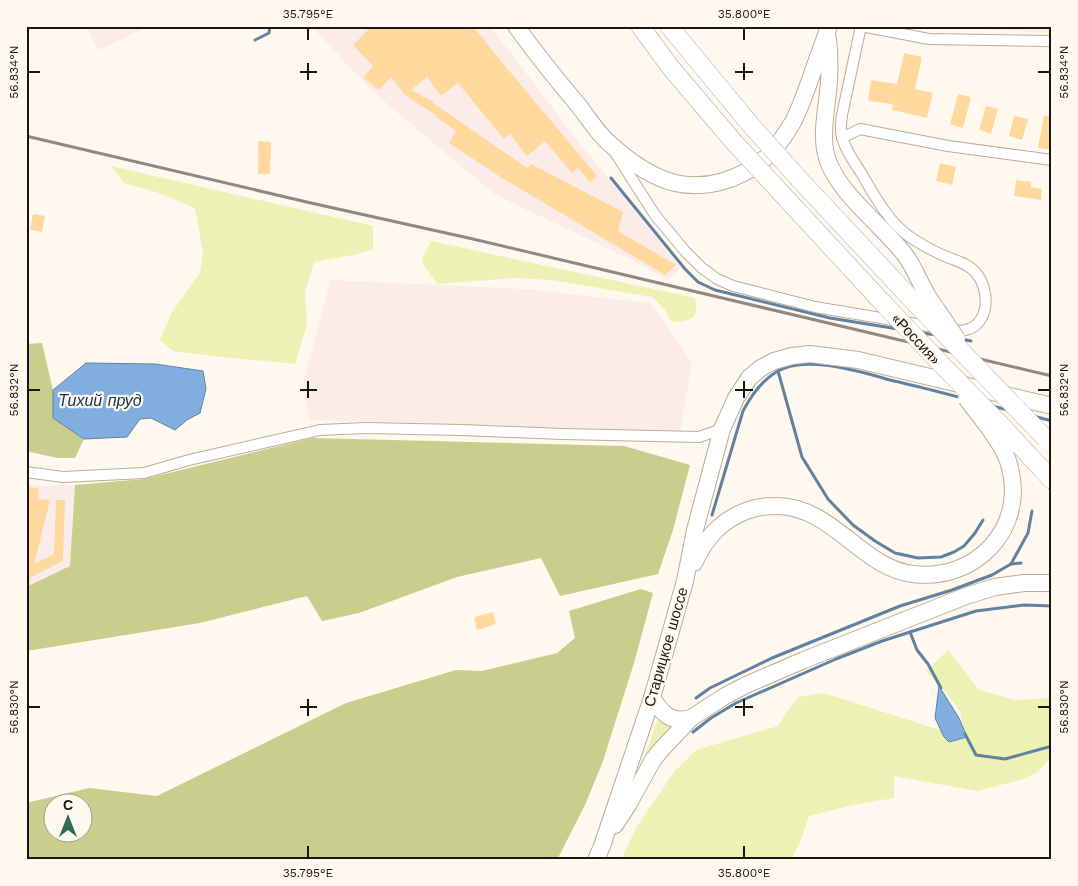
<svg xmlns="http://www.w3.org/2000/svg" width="1078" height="886" font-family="'Work Sans',sans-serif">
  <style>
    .industrial { fill: #fbebe9 }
    .green { fill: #ecf2b3 }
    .forest { fill: #c8ce8c; fill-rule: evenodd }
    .water { fill: #80afdf; stroke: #6181a0 }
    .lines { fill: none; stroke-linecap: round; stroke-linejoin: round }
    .stream { stroke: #6181a0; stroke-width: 3 }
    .building { fill: #ffd89e }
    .minor-casing { stroke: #bbac97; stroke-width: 12 }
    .primary-casing { stroke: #bbac97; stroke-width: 18 }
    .trunk-casing { stroke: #bbac97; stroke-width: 19 }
    .minor { stroke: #fff; stroke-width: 10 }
    .primary { stroke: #fff; stroke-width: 16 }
    .trunk { stroke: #fff; stroke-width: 18 }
    .rail { stroke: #8e887f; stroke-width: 3 }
    .primary-bridge-casing { stroke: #bbac97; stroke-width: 18; stroke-linecap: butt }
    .trunk-bridge-casing { stroke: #bbac97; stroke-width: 19; stroke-linecap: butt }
    .primary-bridge { stroke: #fff; stroke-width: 16 }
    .trunk-bridge { stroke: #fff; stroke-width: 18 }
    .ticks { fill: none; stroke: #1a150d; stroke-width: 2 }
    .labels { text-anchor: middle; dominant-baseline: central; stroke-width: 4.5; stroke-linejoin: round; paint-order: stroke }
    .street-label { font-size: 15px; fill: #1a150d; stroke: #fff8ef }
    .water-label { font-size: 16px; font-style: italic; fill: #113454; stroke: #fff8ef }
    .neatline { fill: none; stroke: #1a150d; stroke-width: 2 }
    .ticks-label { font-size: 12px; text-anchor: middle; fill: #1a150d }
  </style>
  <rect width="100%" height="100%" fill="#fff8ef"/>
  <g class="industrial">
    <path d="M85,26h64l-50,24z"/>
    <path d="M321,26h169l84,110 107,132 -14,12 -37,-21 -136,-65 -121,-102 -58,-62z"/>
    <path d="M929,26h123v7z"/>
    <path d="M330,280l195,9 125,14 29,40 13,20 -12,68 -370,-11 -8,-31z"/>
    <path d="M26,483l17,3 32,-1 -5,81 -44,21z"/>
  </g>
  <g class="green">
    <path d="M111,166l262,60v23l-15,5 -44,8 -9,30 2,32 -12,40 -83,-8 -39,-5 -13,-11 12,-28 28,-39 3,-20 -8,-45 -39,-16 -32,-9z"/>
    <path d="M431,241l264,57c5,21 -4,23 -23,24l-7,-12 -13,-13 -100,-17 -38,-2 -77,6 -14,-20 -1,-5z"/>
    <path d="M948,650l31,40 36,10 37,-2v59l-14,15 -18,8 -43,11 -83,-15v22l-42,7 -43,11 -8,24 -10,20h-170l15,-32 38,-56 22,-22 82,-24 13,-20 8,-9 25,-4 116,37 9,12 15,-10 -4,-21 -17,-22 -17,-18z"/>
    <path d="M657,720l13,8 -25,28z"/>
  </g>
  <g class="forest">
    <path d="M42,343l11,47v28l31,21 -9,19h-18l-31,-7v-107z"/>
    <path d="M312,438l312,8 66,19 -17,65 -15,44 -98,22 -19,-38 -84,19 -98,36 -37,8 -15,-25 -107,27 -174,28v-64l44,-21 5,-81 69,-6z"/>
    <path d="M641,589l12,4 -19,70 -31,98 -18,44 -28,55h-531v-57l63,-15 68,8 189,-93 110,-33 26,1 75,-18 18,-15 -6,-27zM52,804h30v30h-30z"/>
  </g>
  <g class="water">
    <path d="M86,363l69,1 48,7 3,18 -6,24 -13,7 -12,10 -24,-12 -11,1 -13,18 -43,2 -31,-21v-28z"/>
    <path d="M939,686l20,32 8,19 -18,5 -5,-5 -9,-19z"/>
  </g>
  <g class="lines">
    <g class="stream">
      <path d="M255,40l14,-7 1,-7"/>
      <path d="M611,178l74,91 13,13 17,8 115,28 68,11"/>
      <path d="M921,333l16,2"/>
      <path d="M961,339l10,2"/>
      <path d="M778,371l24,86 26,42 25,26 22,16 20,12 23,5 23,-1 13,-5 10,-6 11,-13 8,-13"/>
      <path d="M992,406l16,4"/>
      <path d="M1033,416l19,5"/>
      <path d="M712,515l31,-104c8,-15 19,-31 35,-40 28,-17 86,2 116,10 23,5 45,11 68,17"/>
      <path d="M1011,564l17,-31 4,-22"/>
      <path d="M910,632l7,18 11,14 13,24"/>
      <path d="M696,698l14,-10 62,-30 128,-52 52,-16 40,-15 19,-11 10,-1"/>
      <path d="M693,732l18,-14 25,-15 100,-44 46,-18 94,-30 48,-6 28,1"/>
      <path d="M965,734l11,21 29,4 47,-13"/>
    </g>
  </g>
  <g class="building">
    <path d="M372,26h101l27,34 97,116 -7,6 -12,-14 -6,5 -27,-32 -18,15 -17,-22 -6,5 -46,-56 -17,13 -14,-19 -16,13 23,12 -1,1 94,65 4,-4 92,48 -5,19 58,34 -11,10 -163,-97 -53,-35 7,-12 -21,-15 1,-1 -31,-20 -14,-18 -12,13 -16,-12 10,-12 -20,-21z"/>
    <path d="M904,53l18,4 -7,32 18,4 -6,25 -35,-8 1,-6 -25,-3 3,-21 26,4z"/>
    <path d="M958,94l13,3 -8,31 -13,-4z"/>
    <path d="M986,106l12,3 -7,25 -12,-4z"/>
    <path d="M1044,115l8,2v26l-1,7 -13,-2z"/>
    <path d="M1014,116l14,3 -6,21 -13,-4z"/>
    <path d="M258,141l13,1 -1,32h-12z"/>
    <path d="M940,163l16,4 -4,18 -16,-4z"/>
    <path d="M1016,180l15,2v5l11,2 -1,11 -27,-4z"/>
    <path d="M33,214l12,2 -3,16 -12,-2z"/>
    <path d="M26,486l13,3 -1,10 12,1 -16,64 20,-10 2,-54h9l-2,61 -32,16 -2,8 -3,-1z"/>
    <path d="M493,612l3,12 -19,6 -3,-13z"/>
  </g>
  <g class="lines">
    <defs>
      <g id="minor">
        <path d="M861,26l68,13 123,2"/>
        <path d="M842,138l18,-9 88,17 104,14"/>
        <path d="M616,154l39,61 30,36 17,17 15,11 16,7 82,21 143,24c4,0 8,-1 11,-2 22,-9 20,-41 7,-56 -7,-9 -19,-12 -29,-16 -12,-5 -23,-11 -34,-18 -24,-15 -39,-44 -53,-68 -7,-10 -15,-22 -18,-34 -2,-7 -1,-15 0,-22l19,-89"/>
        <path d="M26,472l37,5 81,-4 45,-13 131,-30 46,-2 95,2 102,4 136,3 23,-8"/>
      </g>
      <g id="primary">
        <path d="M516,26c20,28 41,54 63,80 10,13 19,28 31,38 18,16 40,33 65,39 31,7 64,-3 88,-23 12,-9 22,-25 30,-38 7,-14 12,-28 17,-42 6,-18 13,-36 19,-54"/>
        <path d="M828,39c2,18 2,36 0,53 -2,20 -6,38 -3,58 7,40 56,73 80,105 10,13 15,29 24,43"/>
        <path d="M694,563c12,-25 26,-42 52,-52 10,-4 20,-5 30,-5 57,0 85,62 137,68 61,8 113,-44 97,-106 -3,-15 -12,-27 -21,-40"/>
        <path d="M652,698c10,15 19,26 39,20"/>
        <path d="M615,825l13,-20 25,-45 7,-9 31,-33 34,-22 21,-11 58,-25 162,-64 29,-9 14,-2 15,-2h28"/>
        <path d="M596,860l6,-14 50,-148 33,-117 10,-51 27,-101 14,-31 13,-20 12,-10 13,-7 18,-5 18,-2 48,6 194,46"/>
      </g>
      <g id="trunk">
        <path d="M640,26l31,42 62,73"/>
        <path d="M669,26l80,97"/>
        <path d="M799,179l118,126"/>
        <path d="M783,195l98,106"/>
        <path d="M997,421l55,59"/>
      </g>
    </defs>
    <use href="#minor" class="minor-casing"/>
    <use href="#primary" class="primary-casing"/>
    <use href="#trunk" class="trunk-casing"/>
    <use href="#minor" class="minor"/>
    <use href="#primary" class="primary"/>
    <use href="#trunk" class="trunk"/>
    <path class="rail" d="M26,136l285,67 162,36 579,137"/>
    <defs>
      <g id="primary-bridge">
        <path d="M929,298l28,41"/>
        <path d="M966,398l23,30"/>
      </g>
      <g id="trunk-bridge">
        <path d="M749,123l50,56"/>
        <path d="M733,141l50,54"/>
        <path d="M881,301l62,65 54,55"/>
        <path d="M917,305l129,134"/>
      </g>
    </defs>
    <use href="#primary-bridge" class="primary-bridge-casing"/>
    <use href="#trunk-bridge" class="trunk-bridge-casing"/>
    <use href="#primary-bridge" class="primary-bridge"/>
    <use href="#trunk-bridge" class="trunk-bridge"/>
  </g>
  <path class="ticks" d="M308,28v12M744,28v12M308,63v17M744,63v17M28,72h12M300,72h17M735,72h18M1038,72h12M308,381v17M744,381v17M28,390h12M300,390h17M735,390h18M1038,390h12M308,699v17M744,699v17M28,707h12M300,707h17M735,707h18M1038,707h12M308,846v12M744,846v12"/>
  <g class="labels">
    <g class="street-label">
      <text transform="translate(916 339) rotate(47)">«Россия»</text>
      <text transform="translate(666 647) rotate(-74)">Старицкое шоссе</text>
    </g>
    <g class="water-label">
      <text x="100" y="400">Тихий пруд</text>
    </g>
  </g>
  <rect width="1078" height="886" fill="none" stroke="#fff8ef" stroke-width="55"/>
  <g transform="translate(68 818)"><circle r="24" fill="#fff8ef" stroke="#a39d95"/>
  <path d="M0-4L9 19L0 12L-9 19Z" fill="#316a52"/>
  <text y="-8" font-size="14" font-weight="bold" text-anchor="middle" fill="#1a150d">С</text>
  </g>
  <rect x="28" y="28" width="1022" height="830" class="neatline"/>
  <g class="ticks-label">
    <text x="308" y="18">35.795°E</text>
    <text x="744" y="18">35.800°E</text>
    <text transform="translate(14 72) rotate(-90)" y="4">56.834°N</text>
    <text transform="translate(1064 72) rotate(-90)" y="4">56.834°N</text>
    <text transform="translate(14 390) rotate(-90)" y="4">56.832°N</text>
    <text transform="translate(1064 390) rotate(-90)" y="4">56.832°N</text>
    <text transform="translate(14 707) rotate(-90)" y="4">56.830°N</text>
    <text transform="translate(1064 707) rotate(-90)" y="4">56.830°N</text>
    <text x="308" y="877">35.795°E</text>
    <text x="744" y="877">35.800°E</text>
  </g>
</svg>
